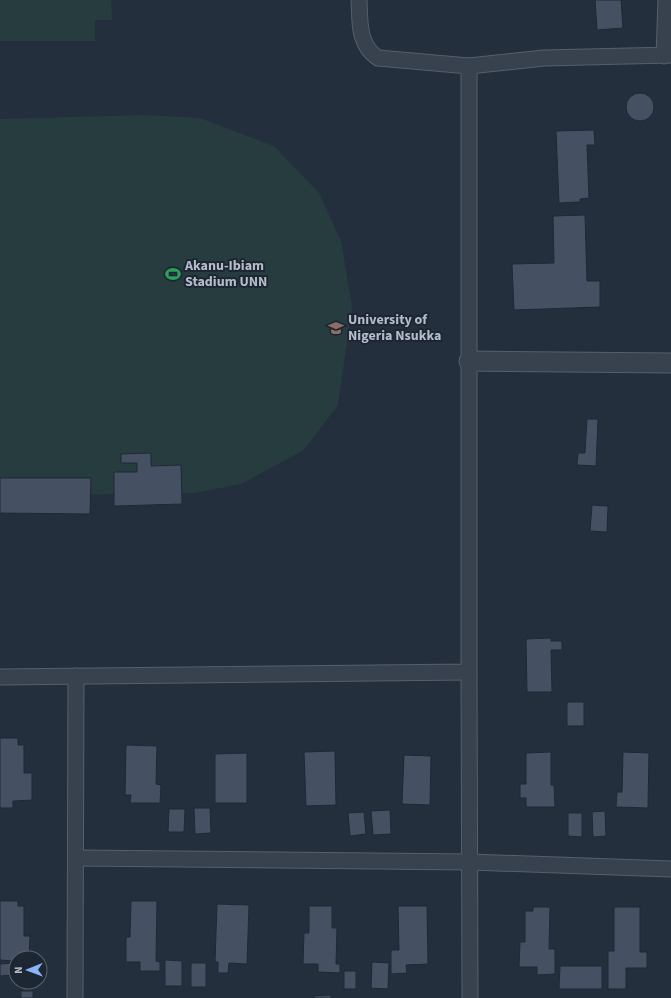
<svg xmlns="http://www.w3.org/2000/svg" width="671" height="998" font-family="'Source Sans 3',sans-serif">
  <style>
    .green { fill: #263c3f }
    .building { fill: #455162; stroke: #1f2835 }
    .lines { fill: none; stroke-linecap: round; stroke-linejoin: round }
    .minor-casing { stroke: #565f6c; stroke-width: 17 }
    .tertiary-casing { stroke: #565f6c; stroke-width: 21 }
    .minor { stroke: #38414e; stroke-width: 15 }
    .tertiary { stroke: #38414e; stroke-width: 19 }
    .labels { text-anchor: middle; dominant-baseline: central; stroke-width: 4; stroke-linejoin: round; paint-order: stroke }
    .poi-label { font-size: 14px; font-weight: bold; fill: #b4bcc9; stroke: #1d2633; text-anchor: start }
  </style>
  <rect width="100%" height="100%" fill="#242f3e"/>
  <g class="green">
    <path d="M0,0h111l1,20h-17v21h-95z"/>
    <path d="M144,115l56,3 74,28 45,47 22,48 11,66 -14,98 -34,45 -63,34 -46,9 -195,3v-377z"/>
  </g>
  <g class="building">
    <path d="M595,0h26l2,28 -26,2z"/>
    <circle cx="640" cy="107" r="14"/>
    <path d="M594,130l1,15h-8l2,53 -9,1v3l-21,1 -3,-72z"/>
    <path d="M585,215l2,66h13v26l-86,3 -2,-46 42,-1 -1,-47z"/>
    <path d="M587,419h11l-2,47 -19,-1 1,-12h7z"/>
    <path d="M151,453v13l30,-1 1,39 -68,2v-34h23v-9h-16v-9z"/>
    <path d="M0,478h91l-1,36 -90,-1z"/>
    <path d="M592,505l16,1 -1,26 -17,-1z"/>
    <path d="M551,638v3h11v9h-11l1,42h-25l-1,-53z"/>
    <rect x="567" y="702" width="17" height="24"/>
    <path d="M0,738h18v7h6v28h8v27l-19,1v7h-13z"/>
    <path d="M126,745l31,1 -1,38 5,1 -1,18h-30l1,-8h-6z"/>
    <path d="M335,751l1,54 -30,1 -2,-54z"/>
    <path d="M551,752v33h3l1,22h-29v-9h-6v-14h6v-31z"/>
    <path d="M623,752l26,1 -1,55 -32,-1 1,-15h5z"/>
    <path d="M247,753v50h-32v-49z"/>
    <path d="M404,755l27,1 -1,49 -28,-1z"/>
    <path d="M194,808h16l1,25 -16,1z"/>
    <path d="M169,809h16l-1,23h-16z"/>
    <path d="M390,810l1,24 -18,1 -2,-24z"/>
    <path d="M605,811l1,25 -13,1 -1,-25z"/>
    <path d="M364,812l2,22 -16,2 -2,-23z"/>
    <path d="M568,813h14v24l-14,-1z"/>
    <path d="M0,901h18v5h6v30h6l-1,22h-13v3l-16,-1z"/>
    <path d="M131,901h26l-1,60 4,1v9h-20v-9h-14v-25h4z"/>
    <path d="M217,904l32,1 -2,59 -18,-1 -1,10h-10v-11h-3z"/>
    <path d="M309,906h23v22h5l-1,36h4v9l-22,-1v-8h-15l1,-31h5z"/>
    <path d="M398,906h29l1,58 -22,1 1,8 -16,1v-24h8z"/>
    <path d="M533,907h17l-1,42h6v25l-18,1v-8h-18l1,-25h5v-31h8z"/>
    <path d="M614,907h26v45h7v16h-21v21h-18v-38h6z"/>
    <path d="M165,960l17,1v25h-17z"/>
    <path d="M372,962l17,1 -1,26 -17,-1z"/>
    <path d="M13,963v12l-13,1v-12z"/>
    <rect x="191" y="963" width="15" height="24"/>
    <path d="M560,966h42v23h-43z"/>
    <rect x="344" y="971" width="12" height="18"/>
    <rect x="21" y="991" width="12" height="7"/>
    <path d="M331,995v3h-17v-2z"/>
  </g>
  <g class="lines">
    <defs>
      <g id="minor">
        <path d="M359,0c1,22 -1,45 19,58l91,8 75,-8 127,-3"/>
        <path d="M664,56l2,-56"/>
        <path d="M469,672l1,326"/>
        <path d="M0,677l469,-5v-606"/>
        <path d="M76,858l394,4 201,7"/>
        <path d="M75,998l1,-322"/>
      </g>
      <path id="tertiary" d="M469,361l202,2"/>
    </defs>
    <use href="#minor" class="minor-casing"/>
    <use href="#tertiary" class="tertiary-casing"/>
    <use href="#minor" class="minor"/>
    <use href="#tertiary" class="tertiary"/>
  </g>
  <defs>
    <symbol id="stadium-bare" viewBox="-9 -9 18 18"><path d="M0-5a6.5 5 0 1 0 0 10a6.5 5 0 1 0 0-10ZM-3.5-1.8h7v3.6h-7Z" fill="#2e9e5b" stroke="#1d2633" stroke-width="2.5" paint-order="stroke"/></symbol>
    <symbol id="university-bare" viewBox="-9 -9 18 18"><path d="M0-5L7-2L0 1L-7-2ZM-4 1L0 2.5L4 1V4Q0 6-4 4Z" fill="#8d6e63" stroke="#1d2633" stroke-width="2.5" paint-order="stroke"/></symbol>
  </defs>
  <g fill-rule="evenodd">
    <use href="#stadium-bare" x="162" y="263" width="22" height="22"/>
    <use href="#university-bare" x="325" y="317" width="22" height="22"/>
  </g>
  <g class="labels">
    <g class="poi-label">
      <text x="185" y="266">Akanu-Ibiam<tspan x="185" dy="16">Stadium UNN</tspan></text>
      <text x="348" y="320">University of<tspan x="348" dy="16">Nigeria Nsukka</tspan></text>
    </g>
  </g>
  <g transform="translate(28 970) rotate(269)"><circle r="19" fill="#1d2633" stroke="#59626f"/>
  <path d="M0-3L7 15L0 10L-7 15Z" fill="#8ab4f8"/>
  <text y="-6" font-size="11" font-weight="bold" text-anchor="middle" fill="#b4bcc9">N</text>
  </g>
</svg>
